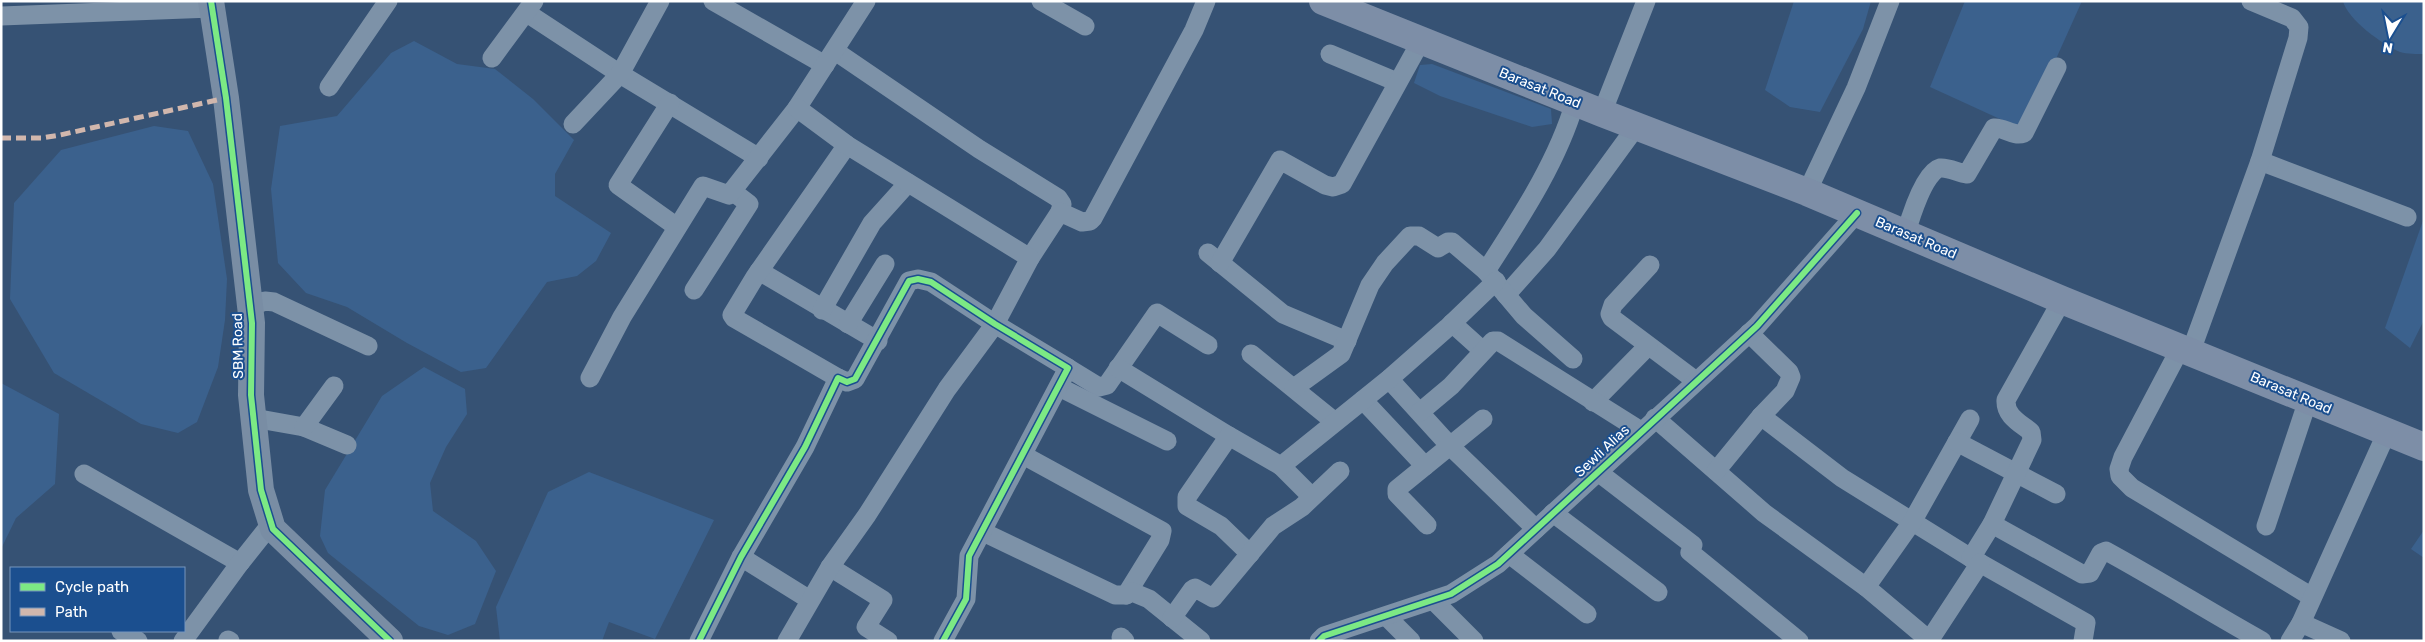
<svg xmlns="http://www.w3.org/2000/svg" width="2425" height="642" font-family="Rubik,sans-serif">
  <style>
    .water { fill: #3b618d }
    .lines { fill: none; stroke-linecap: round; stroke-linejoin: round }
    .street { stroke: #7d92a8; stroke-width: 19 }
    .secondary { stroke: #798da4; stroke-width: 26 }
    .primary { stroke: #7d8ea7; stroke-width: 28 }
    .quiet { stroke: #d1b7ad; stroke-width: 5; stroke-dasharray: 10 5; stroke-linecap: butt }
    .cycleway-casing { stroke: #1b4f8f; stroke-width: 9 }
    .cycleway { stroke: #7ce984; stroke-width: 6 }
    .labels { text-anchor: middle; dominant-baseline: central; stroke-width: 4; stroke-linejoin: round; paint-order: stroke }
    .street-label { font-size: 14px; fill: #fff; stroke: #1b4f8f }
  </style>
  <rect width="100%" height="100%" fill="#365274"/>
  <g class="water">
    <path d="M1794,1h77l-8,28 -43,83 -30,-5 -25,-17z"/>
    <path d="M1965,1h117l-58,129 -94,-43z"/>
    <path d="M2343,1h81v53c-7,0 -17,0 -24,-2 -17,-7 -53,-33 -57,-51z"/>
    <path d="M414,41l43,23 38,5 38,30 41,41 -19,34v22l56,37 -15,28 -19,15 -30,6 -61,86 -25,4 -54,-29 -60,-36 -41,-14 -28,-30 -7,-74 9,-63 57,-10 54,-63z"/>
    <path d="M1432,64l119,45 1,15 -20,3 -92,-31 -26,-13 6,-18z"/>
    <path d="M154,126l34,5 25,53 14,95 -2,41 -7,47 -21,55 -19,11 -37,-9 -87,-51 -44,-74 4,-96 47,-53z"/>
    <path d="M2424,218v102l-14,28 -25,-20z"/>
    <path d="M424,367l41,22 2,25 -21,33 -16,36 3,28 43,30 20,30 -21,53 -27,11 -29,-9 -91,-73 -8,-17 5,-46 57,-94z"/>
    <path d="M1,383l58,31 -4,70 -39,34 -15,31z"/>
    <path d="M589,472l125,48 -59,119 -46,-17 -7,19h-102l-4,-34 52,-115z"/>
    <path d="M2424,530v28l-13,-9z"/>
  </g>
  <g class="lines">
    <g class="street">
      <path d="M713,1l112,64"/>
      <path d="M1041,1l44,25"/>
      <path d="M527,13l93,61 139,84"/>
      <path d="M1,16l211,-8"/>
      <path d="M835,51l144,98 79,49 4,6 -2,8"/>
      <path d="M1330,54l67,28"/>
      <path d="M492,58l42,-57"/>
      <path d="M329,87l59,-86"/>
      <path d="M670,103l-52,82 59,42"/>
      <path d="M1602,113l44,-112"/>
      <path d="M573,124l47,-50 40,-73"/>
      <path d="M2260,161l147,56"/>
      <path d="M1807,192l49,-104 34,-87"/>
      <path d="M1906,233c4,-14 18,-61 34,-65 8,-1 19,5 27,6l27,-46c10,-1 19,9 30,5l33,-66"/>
      <path d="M1208,253l75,61 64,27"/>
      <path d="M1030,258l30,-46 22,10 8,-1 3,-3 101,-188 12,-29"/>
      <path d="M1220,263l60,-103 45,25 8,2 9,-3 80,-145"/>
      <path d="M1650,265l-37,40 -3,9 2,4 84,63"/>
      <path d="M759,271l119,70"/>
      <path d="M694,290l55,-86 -17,-13"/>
      <path d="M1506,295l41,-46 89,-122"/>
      <path d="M249,307l16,-6 9,1 94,44"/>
      <path d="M822,310l50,-87 36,-40"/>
      <path d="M1452,323l30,27"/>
      <path d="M848,324l37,-60"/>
      <path d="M2181,347l-58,110 -4,12 1,7 12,12 180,109"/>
      <path d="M2191,351l69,-190 38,-123 1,-11 -7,-9 -41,-17"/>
      <path d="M1251,354l84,68"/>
      <path d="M1573,359l-49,-43 -38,-45c34,-53 71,-108 89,-169"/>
      <path d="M1068,368l31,19 8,-2 50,-72 51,32"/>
      <path d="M1118,368l111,68"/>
      <path d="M590,378l32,-61 81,-131 26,9 68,-87 69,-107"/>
      <path d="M838,378l-104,-60 -2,-3 23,-38 92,-132"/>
      <path d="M1389,379l61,67 86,83"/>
      <path d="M1059,387l108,54"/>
      <path d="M1294,388l47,-34 29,-69 15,-22 25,-27h9l19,12 10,-6h4l34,29"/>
      <path d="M1363,400l62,66"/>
      <path d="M1593,402l55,-56"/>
      <path d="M1420,412l31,-26 42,-45h5l143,90"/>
      <path d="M1761,416l81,62 129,80 115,65 -3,18"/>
      <path d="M254,418l50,9 43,18"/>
      <path d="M1655,418l109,95 102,74 46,-65 58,-103"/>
      <path d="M304,427l30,-41"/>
      <path d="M1957,442l99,52"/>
      <path d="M1023,455l139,76 -2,9 -34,55"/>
      <path d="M1281,466l31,31"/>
      <path d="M1716,471l45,-55 24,-25 6,-14 -2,-5 -40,-39"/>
      <path d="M1598,472l95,73 -3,7 109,89"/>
      <path d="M84,474l156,89"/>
      <path d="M1553,513l105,79"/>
      <path d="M1992,524l90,50 8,-1 11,-20 5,-2c53,29 104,61 156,90"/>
      <path d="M1427,525l-30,-31v-5l86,-70"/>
      <path d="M2266,526l42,-126"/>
      <path d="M983,532l132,63h11l6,-3 17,7 52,42"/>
      <path d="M1250,554l-29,-28 -34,-20v-9l42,-61 52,30 108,-87 58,-51 49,-47"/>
      <path d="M1509,554l78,60"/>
      <path d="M741,557l69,43"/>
      <path d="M1971,558l21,-34 40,-84 -1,-8c-11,-9 -26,-16 -25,-32l56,-100"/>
      <path d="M830,567l53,33 -17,27 22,14"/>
      <path d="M1866,587l63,53"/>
      <path d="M1433,600l41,41"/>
      <path d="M1386,616l25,25"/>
      <path d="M1172,618l20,-28 3,-2 18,10 60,-72 29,-19 38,-36"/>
      <path d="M2301,623l40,18"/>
      <path d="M121,631l17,10"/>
      <path d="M1121,637l4,4"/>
      <path d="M228,640l2,1"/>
      <path d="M183,641l57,-78 31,-39"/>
      <path d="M699,641l42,-84 64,-110 33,-69 9,4 8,-3 54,-98 9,-2 13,3 64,42 73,44 -99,188 -3,43 -23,42"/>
      <path d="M787,641l43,-74 37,-52 80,-126 48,-65 35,-66 -183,-113 -50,-37"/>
      <path d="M1319,641l5,-5 127,-42 47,-30 259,-238 100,-113"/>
      <path d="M1929,641l51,-78"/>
      <path d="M2290,641l11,-18 86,-191"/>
    </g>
    <path class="secondary" d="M211,1l15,97 26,225 -1,72 10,95 12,39 117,112"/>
    <path class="primary" d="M1323,1l279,112 205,79 255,108 362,147"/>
    <path class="quiet" d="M1,138h40l19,-3 166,-37"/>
    <defs>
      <g id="cycleway">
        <path d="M211,1l15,97 26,225 -1,72 10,95 12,39 117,112"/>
        <path d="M699,641l42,-84 64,-110 33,-69 9,4 8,-3 54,-98 9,-2 13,3 64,42 73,44 -99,188 -3,43 -23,42"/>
        <path d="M1319,641l5,-5 127,-42 47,-30 259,-238 100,-113"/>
      </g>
    </defs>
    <use href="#cycleway" class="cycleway-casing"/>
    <use href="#cycleway" class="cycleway"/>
  </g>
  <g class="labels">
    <g class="street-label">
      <text transform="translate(1540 88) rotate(22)">Barasat Road</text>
      <text transform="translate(1916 238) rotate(23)">Barasat Road</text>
      <text transform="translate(238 346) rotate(-91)">SBM Road</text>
      <text transform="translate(2291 393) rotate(23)">Barasat Road</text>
      <text transform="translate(1602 451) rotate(-43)">Sewli Alias</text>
    </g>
  </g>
  <rect width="2425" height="642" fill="none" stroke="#ffffff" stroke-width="5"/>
  <rect x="10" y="567" width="175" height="65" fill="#1b4f8f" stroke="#7695bc"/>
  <rect x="20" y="583" width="25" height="8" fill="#7ce984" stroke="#7695bc"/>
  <text x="55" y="592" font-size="15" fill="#ffffff">Cycle path</text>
  <rect x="20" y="608" width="25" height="8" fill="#d1b7ad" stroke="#7695bc"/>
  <text x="55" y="617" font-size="15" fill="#ffffff">Path</text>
  <g transform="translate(2390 35) rotate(190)" stroke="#1b4f8f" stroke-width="4" paint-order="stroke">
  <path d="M0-4L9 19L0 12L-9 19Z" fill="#ffffff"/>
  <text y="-8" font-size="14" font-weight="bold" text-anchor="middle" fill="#ffffff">N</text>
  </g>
</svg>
